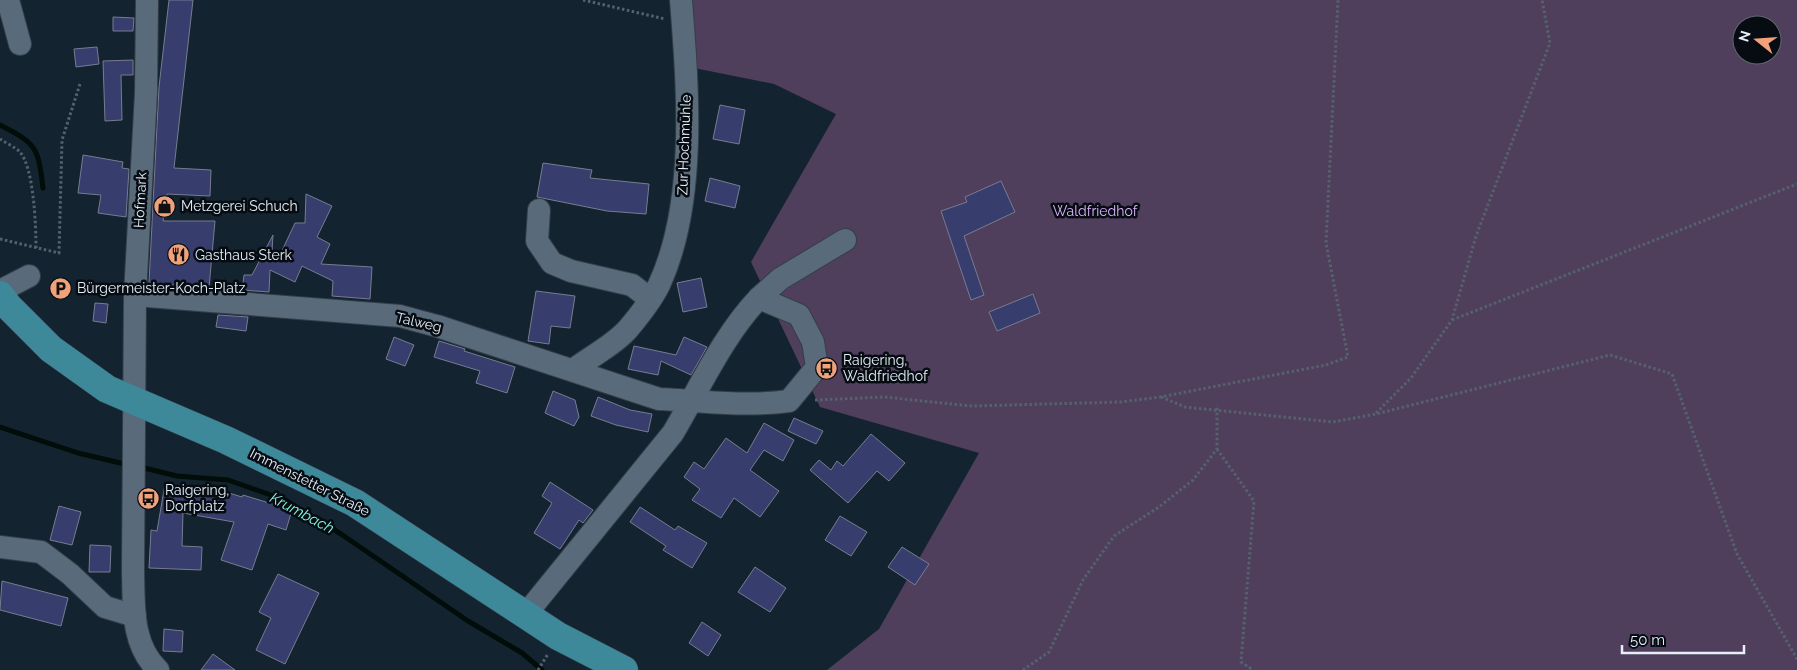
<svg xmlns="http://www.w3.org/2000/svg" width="1797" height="670" font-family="Raleway,sans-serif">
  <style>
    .green { fill: #4f3f5c; fill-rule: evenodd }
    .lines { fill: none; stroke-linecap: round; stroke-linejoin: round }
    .stream { stroke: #000d09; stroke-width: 5 }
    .building { fill: #373d6c; stroke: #787c91 }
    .minor-casing { stroke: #333e49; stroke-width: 24 }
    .major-casing { stroke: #333e49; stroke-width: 29 }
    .path { stroke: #55626e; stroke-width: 3; stroke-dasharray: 2.5 2.5; stroke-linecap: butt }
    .minor { stroke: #596b7a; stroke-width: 22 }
    .major { stroke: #3d8899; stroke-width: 28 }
    .labels { text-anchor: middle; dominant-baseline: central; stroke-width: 5; stroke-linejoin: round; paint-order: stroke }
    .street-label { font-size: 14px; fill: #e5eff8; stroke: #060c12 }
    .poi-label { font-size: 14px; fill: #e5eff8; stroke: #060c12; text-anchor: start }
    .park-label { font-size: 14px; fill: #ddb4fe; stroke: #060c12 }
    .water-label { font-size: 15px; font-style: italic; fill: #84f6df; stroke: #060c12 }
  </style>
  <rect width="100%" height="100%" fill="#142330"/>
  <path class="green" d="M681,0h1116v670h-970l52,-41 100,-176 -159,-46 -69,-145 85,-148 -62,-30 -80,-16zM1742,25h30v30h-30z"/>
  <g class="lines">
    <g class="stream">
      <path d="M0,125c37,19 38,22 43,63"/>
      <path d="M0,427l78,26 51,12"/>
      <path d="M140,467l37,9 51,4 57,20 56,34 127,87 54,32 20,17"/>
    </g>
  </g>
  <g class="building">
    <path d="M169,0h24l-19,168 37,2 -1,26 -43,-2 -4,27h52l-6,67 -60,-5 10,-196z"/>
    <path d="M113,17l21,1 -1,13h-20z"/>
    <path d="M97,47l2,17 -23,3 -2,-18z"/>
    <path d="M133,60v15h-12l1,45 -17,1 -2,-60z"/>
    <path d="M720,105l25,5 -6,34 -26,-5z"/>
    <path d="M83,155l40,7 -1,6 7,1 -3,48 -28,-4 3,-18 -23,-2z"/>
    <path d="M543,163l49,7 -2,8 59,6 -3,30 -39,-3 -70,-14z"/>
    <path d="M710,178l30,8 -5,22 -30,-7z"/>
    <path d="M1001,181l14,31 -51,24 20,59 -13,5 -30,-89 26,-9 -2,-5z"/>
    <path d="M306,194l26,12 -15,31 13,7 -9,20 51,3 -2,32 -38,-3 1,-15 -31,-15 -7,16 -25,-12 -1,22 -27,-2 2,-15h8l21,-40 -1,16 8,4 15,-32h10z"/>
    <path d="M701,278l6,29 -24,5 -6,-29z"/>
    <path d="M536,291l39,5 -5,32 -19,-2 -2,18 -21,-3z"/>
    <path d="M1033,294l7,19 -43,18 -8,-19z"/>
    <path d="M95,303l13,1 -2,19 -13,-2z"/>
    <path d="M218,315l30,2 -2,14 -30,-4z"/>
    <path d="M394,337l20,8 -9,21 -19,-7z"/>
    <path d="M684,337l23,10 -16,28 -30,-14 -3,14 -30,-6 6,-23 42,9z"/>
    <path d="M439,341l26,8 -1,2 51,16 -8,26 -31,-10 4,-12 -46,-14z"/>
    <path d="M553,391l22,9 4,17 -5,9 -29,-13z"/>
    <path d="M598,397l32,13 22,4 -4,18 -32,-7 -25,-9z"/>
    <path d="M794,418l29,13 -7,13 -28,-13z"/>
    <path d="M764,423l30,17 -11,21 -19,-11 -14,20 29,21 -19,26 -26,-19 -13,20 -29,-18 8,-11 -16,-12 10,-15 10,7 22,-31 21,15z"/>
    <path d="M871,434l34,29 -16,18 -12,-10 -29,32 -38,-33 9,-10 12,10 6,-9 6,5z"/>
    <path d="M550,482l43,28 -10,13 -4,-3 -19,29 -26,-16 18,-30 -10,-7z"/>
    <path d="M165,484l64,9 13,4 1,-2 49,15 -6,20 -18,-6 -16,46 -31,-10 13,-38 -51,-9 -1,33 20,1 -1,23 -52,-2 2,-38 6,1z"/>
    <path d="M59,506l22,6 -9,33 -22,-5z"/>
    <path d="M640,507l35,23 3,-4 29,17 -15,25 -29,-18 3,-4 -36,-24z"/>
    <path d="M840,516l27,16 -16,24 -26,-16z"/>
    <path d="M90,545l21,1 -1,26h-21z"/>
    <path d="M902,547l27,17 -14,21 -27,-18z"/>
    <path d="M755,567l31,21 -16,24 -32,-20z"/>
    <path d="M278,574l41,19 -34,71 -29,-14 15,-32 -12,-6z"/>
    <path d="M2,581l66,17 -7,28 -61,-16z"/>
    <path d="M702,622l19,13 -13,21 -19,-13z"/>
    <path d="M164,629l19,2 -1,21 -19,-1z"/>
    <path d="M213,654l22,16h-34z"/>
  </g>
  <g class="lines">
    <defs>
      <g id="minor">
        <path d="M8,0l12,44"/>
        <path d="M147,0l-1,93 -11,202 -2,276c1,35 -2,73 25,99"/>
        <path d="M539,210l-2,31 15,22 19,8 61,14 18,14"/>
        <path d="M0,291l29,-15"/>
        <path d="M135,295l265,21 37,10 222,73c44,2 87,8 130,2l28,-34 -4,-25 -14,-27 -40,-17c-35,36 -60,91 -86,135l-147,181"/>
        <path d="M759,298l21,-19 65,-39"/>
        <path d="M573,370c17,-13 41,-25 55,-41 11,-13 23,-28 31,-44 38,-82 29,-196 22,-285"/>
        <path d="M0,547l41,5 29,22 35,33 30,9"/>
      </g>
      <path id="major" d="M0,295l8,11 43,43 56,40 119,51 129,63 203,133 66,34"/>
    </defs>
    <use href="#minor" class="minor-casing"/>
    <use href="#major" class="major-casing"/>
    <g class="path">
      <path d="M583,0l82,19"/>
      <path d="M0,139c6,4 15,8 20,13 14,16 16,75 16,96"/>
      <path d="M0,239l59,14 3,-113 18,-56"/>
      <path d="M1452,320l345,-136"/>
      <path d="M1161,397l24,10 148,15 43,-8 234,-59 62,19 65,180 60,105"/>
      <path d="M815,400l69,-3 88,9 149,-4 39,-5 166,-32 22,-8 -22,-114 12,-243"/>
      <path d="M1376,413l35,-35 41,-58 24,-84 74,-193 -8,-43"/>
      <path d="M1217,449l37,52 -13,161 12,8"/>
      <path d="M538,670l10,-16"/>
      <path d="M1023,670l26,-18 34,-72 31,-44 45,-29 34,-27 24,-31v-44"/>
    </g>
    <use href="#minor" class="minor"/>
    <use href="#major" class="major"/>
  </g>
  <defs>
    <symbol id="shop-disc" viewBox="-11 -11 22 22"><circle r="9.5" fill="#f1a27b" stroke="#060c12"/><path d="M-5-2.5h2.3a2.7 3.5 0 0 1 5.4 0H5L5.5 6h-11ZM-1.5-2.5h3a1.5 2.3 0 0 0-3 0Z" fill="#111"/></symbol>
    <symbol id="restaurant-disc" viewBox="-11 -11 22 22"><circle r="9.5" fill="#f1a27b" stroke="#060c12"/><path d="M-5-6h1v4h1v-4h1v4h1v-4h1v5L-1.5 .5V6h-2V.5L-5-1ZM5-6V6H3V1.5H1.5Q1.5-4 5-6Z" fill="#111"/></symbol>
    <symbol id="parking-disc" viewBox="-11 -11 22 22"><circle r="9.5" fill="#f1a27b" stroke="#060c12"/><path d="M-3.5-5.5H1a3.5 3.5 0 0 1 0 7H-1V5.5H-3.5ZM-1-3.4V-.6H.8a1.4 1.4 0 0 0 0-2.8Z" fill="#111"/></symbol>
    <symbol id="bus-disc" viewBox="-11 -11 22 22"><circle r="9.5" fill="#f1a27b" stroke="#060c12"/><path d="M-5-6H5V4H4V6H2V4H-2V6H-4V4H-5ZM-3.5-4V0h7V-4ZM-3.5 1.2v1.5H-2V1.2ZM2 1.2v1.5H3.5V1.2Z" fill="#111"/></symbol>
  </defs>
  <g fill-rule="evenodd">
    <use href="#shop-disc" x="152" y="194" width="25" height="25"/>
    <use href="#restaurant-disc" x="166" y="242" width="25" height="25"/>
    <use href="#parking-disc" x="48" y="276" width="25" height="25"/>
    <use href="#bus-disc" x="814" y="356" width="25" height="25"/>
    <use href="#bus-disc" x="136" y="486" width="25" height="25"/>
  </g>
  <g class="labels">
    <g class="street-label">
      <text transform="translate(684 145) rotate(-88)">Zur Hochmühle</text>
      <text transform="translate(140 200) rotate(-87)">Hofmark</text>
      <text transform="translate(419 322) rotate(13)">Talweg</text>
      <text transform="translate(310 482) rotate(27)">Immenstetter Straße</text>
    </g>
    <g class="poi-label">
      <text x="181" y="206">Metzgerei Schuch</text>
      <text x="195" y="255">Gasthaus Sterk</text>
      <text x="77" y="288">Bürgermeister-Koch-Platz</text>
      <text x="843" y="360">Raigering,<tspan x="843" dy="16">Waldfriedhof</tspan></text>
      <text x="165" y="490">Raigering,<tspan x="165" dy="16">Dorfplatz</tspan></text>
    </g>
    <g class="park-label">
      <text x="1095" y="211">Waldfriedhof</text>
    </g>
    <g class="water-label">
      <text transform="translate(302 513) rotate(28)">Krumbach</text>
    </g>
  </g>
  <g transform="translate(1757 40) rotate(287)"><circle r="24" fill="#060c12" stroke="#5f676e"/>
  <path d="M0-4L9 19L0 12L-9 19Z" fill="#f1a27b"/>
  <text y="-8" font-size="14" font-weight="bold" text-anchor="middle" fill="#e5eff8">N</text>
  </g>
  <path d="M1622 645v8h122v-8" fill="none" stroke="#e5eff8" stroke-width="2.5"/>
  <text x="1630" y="645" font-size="15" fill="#e5eff8" stroke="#060c12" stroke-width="4" paint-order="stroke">50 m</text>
</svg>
